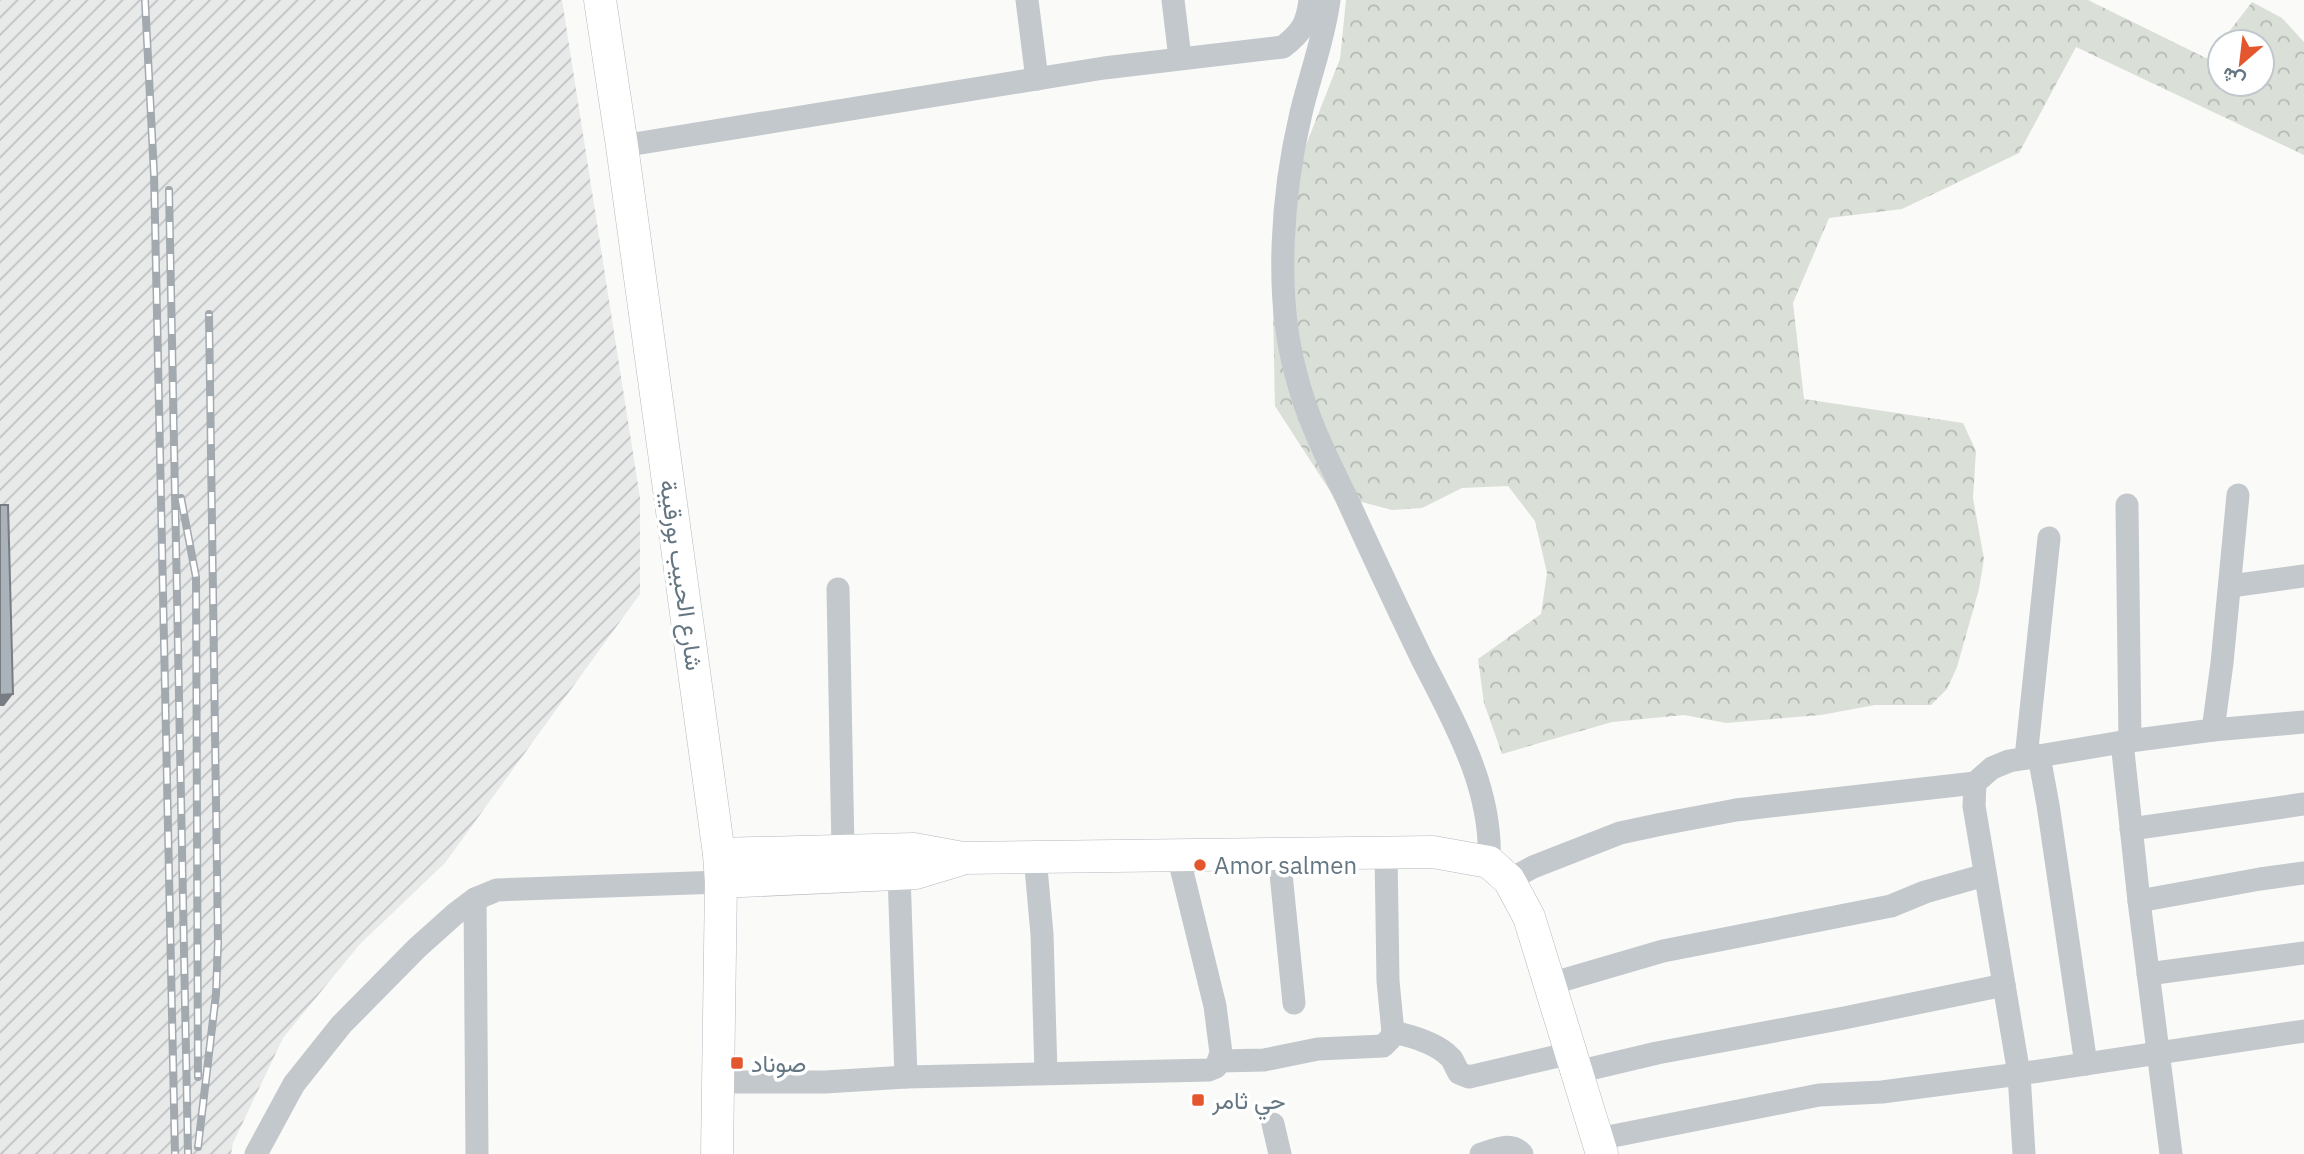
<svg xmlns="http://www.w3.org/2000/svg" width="2304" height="1154" font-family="'IBM Plex Sans',Vazirmatn,sans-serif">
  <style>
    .industrial { fill: url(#industrial-furrows) }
    .forest { fill: url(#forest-crowns) }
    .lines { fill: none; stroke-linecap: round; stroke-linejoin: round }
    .secondary-casing { stroke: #b3babf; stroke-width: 33 }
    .minor { stroke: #c3c8cc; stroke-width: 23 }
    .secondary { stroke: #fff; stroke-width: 32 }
    .rail-casing { stroke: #a2aab0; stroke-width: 8 }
    .rail { stroke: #fff; stroke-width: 5; stroke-dasharray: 16; stroke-linecap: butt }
    .shaded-wall { fill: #777d82 }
    .building { fill: #aab3b9; stroke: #777d82; stroke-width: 2 }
    .poi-dot { fill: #e4572e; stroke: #fff; stroke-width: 2.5 }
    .labels { text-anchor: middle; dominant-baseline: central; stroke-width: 7; stroke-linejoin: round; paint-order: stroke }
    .street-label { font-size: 24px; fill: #657683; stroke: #fff }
    .poi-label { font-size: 24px; fill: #657683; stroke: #fff; text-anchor: start }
  </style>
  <defs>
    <pattern id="industrial-furrows" width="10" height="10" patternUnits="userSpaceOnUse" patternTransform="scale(1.75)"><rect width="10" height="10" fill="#e8e9e9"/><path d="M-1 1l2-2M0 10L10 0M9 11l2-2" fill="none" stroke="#c0c1c2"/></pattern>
    <pattern id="forest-crowns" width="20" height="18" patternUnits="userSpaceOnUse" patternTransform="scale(1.75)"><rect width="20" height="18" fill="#dadfd7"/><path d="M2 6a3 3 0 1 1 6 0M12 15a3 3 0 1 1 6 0" fill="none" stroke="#b4b9b4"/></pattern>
  </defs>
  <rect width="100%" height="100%" fill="#fafaf8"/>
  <path class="industrial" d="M0,0h562l78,498v96l-195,269 -85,81 -77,94 -50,105 -2,11h-231z"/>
  <path class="forest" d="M1346,0h742l120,59 12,-15v40h42v-42h-41l31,-40 30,16 22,24v113l-228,-108 -57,106 -117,56 -73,9 -36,85 11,96 159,24 13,28 -3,47 11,61 -5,30 -22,78 -10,22 -16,16h-56l-54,10 -95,8 -42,-8 -72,7 -110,32 -18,-51 -6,-44 63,-45 6,-41 -12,-52 -27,-35 -46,2 -40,20 -30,2 -60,-16 -57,-88 -3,-147 13,-61 55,-139z"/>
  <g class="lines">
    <defs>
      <g id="secondary">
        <path d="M600,0l22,146 97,708 2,28 -4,272"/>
        <path d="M719,854l195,-5 49,9 470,-6 56,10 20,18 20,37 73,237"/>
        <path d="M721,882l195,-9 43,-13"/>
      </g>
    </defs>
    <use href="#secondary" class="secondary-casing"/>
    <g class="minor">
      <path d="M1027,0l10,79"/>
      <path d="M1173,0l7,58"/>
      <path d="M1329,0c-5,39 -19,75 -28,113 -19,80 -27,182 -5,261 11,45 32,86 52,127 24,53 49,106 74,158 32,63 71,129 67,203"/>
      <path d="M622,146l482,-78 179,-21c19,-15 24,-23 27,-47"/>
      <path d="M2127,505l3,236"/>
      <path d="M2231,586l73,-10"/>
      <path d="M838,589l5,262"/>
      <path d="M2213,730l9,-67 16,-168"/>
      <path d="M2122,742l17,159 32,253"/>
      <path d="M2039,756l9,49 38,259"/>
      <path d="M2026,758l23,-220"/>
      <path d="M2131,829l173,-25"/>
      <path d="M1279,854l15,149"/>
      <path d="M1035,857l7,77 4,139"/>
      <path d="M899,874l7,203"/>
      <path d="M1509,880l24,-13 87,-34 42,-9 74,-14 239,-27"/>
      <path d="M475,899l2,255"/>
      <path d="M2139,901l121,-22 44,-6"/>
      <path d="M2148,974l156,-21"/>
      <path d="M1550,984l113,-33 228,-45 34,-14 60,-17"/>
      <path d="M1393,1032c19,4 44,11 58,26 3,4 5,10 8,15l10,4 102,-24"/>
      <path d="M1220,1061l44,-1 54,-11 65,-3 7,-7 3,-7 -5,-51 -2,-128"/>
      <path d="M1577,1072l80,-19 187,-35 160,-33"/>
      <path d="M719,1082h106l81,-5 303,-7 7,-3 5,-14 -6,-47 -37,-151"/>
      <path d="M1273,1124l7,30"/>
      <path d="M1598,1139l221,-44 63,-3 137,-18 285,-43"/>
      <path d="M256,1154l38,-70 47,-59 76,-77 38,-34 20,-15 22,-9 224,-8"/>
      <path d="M1481,1154c14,-4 30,-13 41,0"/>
      <path d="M2024,1154l-5,-80 -45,-268 1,-23 17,-15 17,-7 113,-19 91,-12 91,-8"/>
    </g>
    <use href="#secondary" class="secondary"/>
    <defs>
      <g id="rail">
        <path d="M145,0l9,174 21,980"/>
        <path d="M169,190l19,964"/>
        <path d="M181,498l15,79 2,500"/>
        <path d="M198,1147l18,-153 2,-52 -9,-628"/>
      </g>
    </defs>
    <use href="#rail" class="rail-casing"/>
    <use href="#rail" class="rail"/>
  </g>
  <path class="shaded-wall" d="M13,694l-9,12h-4v-11z"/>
  <path class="building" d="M0,505h8l5,189 -13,1z"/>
  <g class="poi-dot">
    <circle cx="1200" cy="865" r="7"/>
    <rect x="730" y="1056" width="14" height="14" rx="3.5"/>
    <rect x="1191" y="1093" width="14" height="14" rx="3.5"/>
  </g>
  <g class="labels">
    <g class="street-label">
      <text transform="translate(682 575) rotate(82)">شارع الحبيب بورقيبة</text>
    </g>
    <g class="poi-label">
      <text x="1214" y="865">Amor salmen</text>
      <text x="751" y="1063">صوناد</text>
      <text x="1212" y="1100">حي ثامر</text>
    </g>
  </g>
  <g transform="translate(2241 63) rotate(208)"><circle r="33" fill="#ffffff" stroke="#c1c8cd" stroke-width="2"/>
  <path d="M0-5L12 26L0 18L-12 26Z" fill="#e4572e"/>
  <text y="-10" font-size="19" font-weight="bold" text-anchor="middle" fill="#657683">ش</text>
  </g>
</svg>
